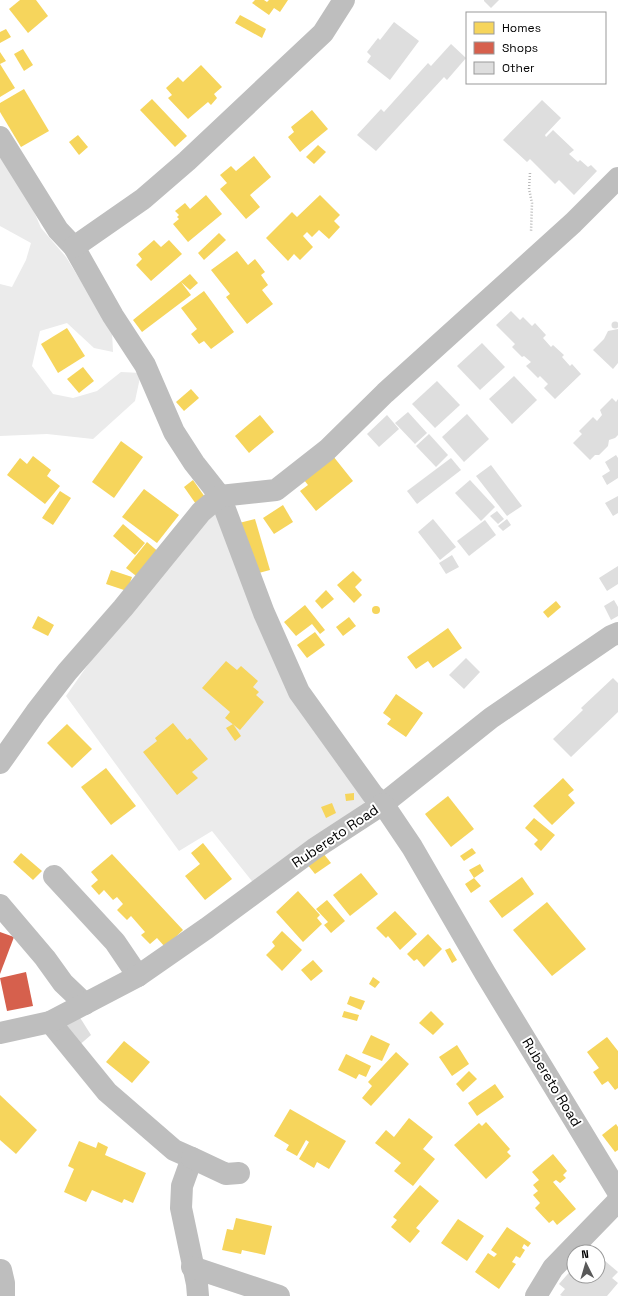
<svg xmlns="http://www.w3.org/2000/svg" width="618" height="1296" font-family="'Space Grotesk',sans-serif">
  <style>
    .green { fill: #ebebeb }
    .homes { fill: #f6d55c }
    .shops { fill: #d6604d }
    .building { fill: #dedede }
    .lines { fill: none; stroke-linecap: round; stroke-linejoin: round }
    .path { stroke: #b9b9b9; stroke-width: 2.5; stroke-dasharray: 1 2; stroke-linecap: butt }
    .minor { stroke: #bebebe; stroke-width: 22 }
    .labels { text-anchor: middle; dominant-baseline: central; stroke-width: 4; stroke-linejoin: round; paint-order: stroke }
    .street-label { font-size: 14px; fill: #000; stroke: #fff }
  </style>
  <rect width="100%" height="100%" fill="#fff"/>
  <g class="green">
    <path d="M0,157l21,24 20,47 25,29 46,75 1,20 -19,-4 -27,-25 -27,8 -8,35 21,28 20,4 24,-7 24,-19 20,1 -6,28 -42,38 -46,-5 -47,2v-152l12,3 14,-27 5,-17 -31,-17z"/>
    <path d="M213,504l84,191 68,98 -1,14 -109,78 -43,-54 -33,20 -113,-155 33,-47z"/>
  </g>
  <g class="homes">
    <path d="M20,0h16l12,16 -20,17 -19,-24z"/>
    <path d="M255,0h9l3,2 2,-2h19l-8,12 -6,-4 -5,7 -17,-12z"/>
    <path d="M240,15l26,14 -4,9 -27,-15z"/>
    <path d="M6,29l5,8 -11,6v-11z"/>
    <path d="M23,49l10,16 -9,6 -10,-17z"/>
    <path d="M0,52l6,9 -6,3 15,24 -15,9z"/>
    <path d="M201,65l21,22 -8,7 3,4 -6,7 -3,-3 -20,17 -20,-21 4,-3 -6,-7 12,-11 5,5z"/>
    <path d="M24,89l25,42 -28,16 -21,-35v-9z"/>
    <path d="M152,99l35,37 -12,11 -35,-37z"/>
    <path d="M312,110l16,19 -28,23 -12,-15 6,-5 -3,-5z"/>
    <path d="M78,135l10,12 -9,8 -10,-13z"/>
    <path d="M318,145l8,7 -12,12 -8,-7z"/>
    <path d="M254,156l17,21 -21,18 10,12 -14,12 -26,-30 7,-6 -7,-8 11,-9 5,5z"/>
    <path d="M206,195l16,19 -34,28 -15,-18 6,-5 -2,-2 2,-2 -4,-4 10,-8 5,6z"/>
    <path d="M320,195l20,20 -6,6 6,6 -11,12 -10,-9 -7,7 -5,-5 -4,4 10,11 -13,13 -6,-6 -6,7 -22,-23 26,-26 5,5z"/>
    <path d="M219,233l7,7 -22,20 -6,-7z"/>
    <path d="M154,240l7,7 8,-7 13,14 -31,27 -15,-16 6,-6 -4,-5z"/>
    <path d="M237,251l11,14 7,-6 10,13 -4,3 7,10 -6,5 11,14 -26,20 -21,-27 4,-3 -19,-24z"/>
    <path d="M190,274l8,9 -8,7 -9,-8 10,13 -49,37 -9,-12z"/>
    <path d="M204,291l30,41 -23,17 -7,-8 -5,3 -8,-10 6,-5 -16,-21z"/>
    <path d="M67,328l18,28 -27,17 -17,-29z"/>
    <path d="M83,367l11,14 -15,12 -12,-14z"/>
    <path d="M191,389l8,9 -15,13 -8,-9z"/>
    <path d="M260,415l14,17 -25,21 -14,-17z"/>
    <path d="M121,441l22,16 -29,41 -22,-16z"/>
    <path d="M33,456l18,14 -4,6 13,10 -15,18 -38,-29 13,-17 7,6z"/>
    <path d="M333,456l20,25 -37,30 -16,-20 8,-6 -4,-5z"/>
    <path d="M193,480l14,20 -9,7 -14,-20z"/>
    <path d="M144,489l35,26 -22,28 -35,-26z"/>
    <path d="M60,491l11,7 -18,27 -11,-7z"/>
    <path d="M283,505l10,17 -19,12 -11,-16z"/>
    <path d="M255,519l15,51 -15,4 -16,-51z"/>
    <path d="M123,524l22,19 -10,12 -22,-19z"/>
    <path d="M147,542l14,12 -21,25 -14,-11z"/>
    <path d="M111,570l21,7 -5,14 -21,-7z"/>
    <path d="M353,571l9,9 -7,7 7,8 -8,8 -17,-18z"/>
    <path d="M326,590l8,9 -12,10 -7,-8z"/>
    <path d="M556,601l5,6 -13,11 -5,-6z"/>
    <path d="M305,605l20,25 -5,4 -8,-10 -16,12 -12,-14z"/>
    <circle cx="376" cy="610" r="4"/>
    <path d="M38,616l16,9 -6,11 -16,-8z"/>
    <path d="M349,617l7,9 -13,10 -7,-9z"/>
    <path d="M448,628l14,20 -29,20 -5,-7 -12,8 -9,-12z"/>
    <path d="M315,632l10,13 -18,13 -10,-13z"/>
    <path d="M226,661l11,9 4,-4 17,15 -5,6 6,5 -3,3 8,7 -24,28 -15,-12 5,-6 -28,-24z"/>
    <path d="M396,694l27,19 -17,24 -19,-13 4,-5 -8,-6z"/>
    <path d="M173,723l14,17 3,-2 18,21 -16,13 6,6 -21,17 -34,-43 14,-11 -2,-3z"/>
    <path d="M67,724l25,25 -20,19 -25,-25z"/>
    <path d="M233,724l8,12 -6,5 -9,-13z"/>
    <path d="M106,768l30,38 -25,19 -30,-38z"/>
    <path d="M563,778l11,12 -6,5 7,8 -23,22 -19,-19z"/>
    <path d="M354,793v7l-8,1 -1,-7z"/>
    <path d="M448,796l26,33 -23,18 -26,-33z"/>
    <path d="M332,803l4,10 -10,5 -5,-11z"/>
    <path d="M534,818l21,17 -14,16 -7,-7 4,-4 -13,-12z"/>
    <path d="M203,843l29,36 -27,21 -20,-24 15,-12 -9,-11z"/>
    <path d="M472,848l4,5 -12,8 -4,-5z"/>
    <path d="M21,853l21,18 -9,9 -20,-18z"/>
    <path d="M323,853l8,10 -16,11 -8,-10z"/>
    <path d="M112,854l71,76 -18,17 -8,-9 -7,6 -9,-9 4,-3 -14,-16 -4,4 -10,-10 6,-6 -6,-7 -4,3 -9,-10 -5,5 -8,-9 7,-6 -7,-8z"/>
    <path d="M480,864l4,7 -10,7 -5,-8z"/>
    <path d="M361,873l17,21 -28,22 -17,-21z"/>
    <path d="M522,877l12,17 -32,24 -13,-17z"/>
    <path d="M474,878l7,8 -10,7 -6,-9z"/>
    <path d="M298,891l22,24 -3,3 5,6 -19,18 -27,-30z"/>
    <path d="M327,900l18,21 -14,12 -7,-8 4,-3 -12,-13z"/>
    <path d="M547,902l39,47 -34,27 -39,-46z"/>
    <path d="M395,911l22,23 -17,16 -12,-14 -2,2 -10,-10z"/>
    <path d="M282,931l20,19 -20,21 -16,-16 9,-9 -3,-4z"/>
    <path d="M428,934l14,15 -18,18 -7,-8 -3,2 -7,-7z"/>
    <path d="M450,948l7,12 -5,3 -7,-13z"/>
    <path d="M313,960l10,11 -12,10 -10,-11z"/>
    <path d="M373,977l7,5 -5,6 -6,-4z"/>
    <path d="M350,996l15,5 -4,9 -14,-6z"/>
    <path d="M344,1011l15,4 -2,6 -15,-4z"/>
    <path d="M431,1011l13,13 -11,11 -14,-12z"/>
    <path d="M371,1035l19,9 -8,17 -20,-8z"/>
    <path d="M607,1037l11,14v37l-3,2 -7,-9 -6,4 -9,-13 6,-4 -12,-16z"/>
    <path d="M124,1041l26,21 -18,21 -26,-21z"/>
    <path d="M457,1045l12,19 -17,12 -13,-19z"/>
    <path d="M396,1052l13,12 -38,42 -9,-8 10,-12 -4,-4z"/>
    <path d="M346,1054l25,12 -5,11 -7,-3 -3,5 -18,-9z"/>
    <path d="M469,1071l8,8 -14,13 -7,-8z"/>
    <path d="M495,1084l9,13 -27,19 -9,-13z"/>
    <path d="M0,1095l37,35 -21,24 -16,-14z"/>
    <path d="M290,1109l56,32 -17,28 -12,-7 -3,6 -15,-9 10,-17 -3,-2 -9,16 -11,-6 3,-5 -15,-9z"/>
    <path d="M409,1118l24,19 -10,12 12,10 -22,27 -19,-15 7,-8 -26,-20 11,-13 8,7z"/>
    <path d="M486,1122l24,27 -3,3 4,4 -25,23 -32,-34 25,-22 3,3z"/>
    <path d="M616,1124l2,3v23l-3,2 -13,-17z"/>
    <path d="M79,1141l17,7 2,-6 10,5 -3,8 41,18 -13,30 -9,-4 -2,4 -30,-13 -6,12 -22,-10 10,-23 -6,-3z"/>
    <path d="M553,1154l14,17 -4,4 3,3 -6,5 -4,-3 -3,2 23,27 -19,16 -4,-5 -4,3 -14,-15 5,-5 -7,-8 5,-4 -5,-6 6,-5 -7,-8z"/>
    <path d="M420,1185l19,16 -23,27 4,3 -10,12 -19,-16 6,-7 -4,-3z"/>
    <path d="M236,1218l36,8 -7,29 -23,-5 -1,4 -19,-4 5,-21 6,1z"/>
    <path d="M458,1219l26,17 -17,25 -26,-18z"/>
    <path d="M507,1227l24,16 -3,4 -4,-3 -2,4 3,2 -5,8 -4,-2 -4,6 4,2 -17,25 -24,-17 13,-19 6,4 3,-3 -6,-4z"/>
  </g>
  <g class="shops">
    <path d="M0,932l14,5 -14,37z"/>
    <path d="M26,972l7,34 -26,5 -7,-33z"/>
  </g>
  <g class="building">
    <path d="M484,0h15l-8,8 -7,-7z"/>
    <path d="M394,22l25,19 -29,39 -23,-18 4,-6 -4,-4 11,-14 2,2z"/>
    <path d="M451,44l15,14 -19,22 -3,-3 -68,74 -19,-16 24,-26 3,3 44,-49 3,3z"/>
    <path d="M542,100l19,18 -16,17 1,2 7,-7 21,20 -5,4 9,8 2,-2 8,7 3,-2 6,6 -23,24 -15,-15 -4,4 -25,-25 -3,3 -24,-22z"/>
    <path d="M511,311l9,9 3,-3 9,9 3,-3 11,12 -3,3 8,9 2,-2 11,10 -2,2 8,9 2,-2 9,10 -26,25 -11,-11 4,-4 -8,-8 -2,2 -12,-12 5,-4 -7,-6 -2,1 -10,-10 3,-3 -19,-19z"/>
    <circle cx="615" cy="325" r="3.5"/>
    <path d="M618,329v34l-5,6 -20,-19 11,-11 4,-8z"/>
    <path d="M482,343l23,24 -25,23 -23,-24z"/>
    <path d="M514,376l23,24 -25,24 -23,-25z"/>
    <path d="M437,381l23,24 -25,23 -23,-24z"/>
    <path d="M612,398l4,4 2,-3v36l-3,3 -6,2 -1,6 -9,9h-4l-5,5 -17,-17 9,-9 -3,-3 14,-14 4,4 5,-6 -2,-5z"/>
    <path d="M408,412l19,21 -12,11 -20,-21z"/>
    <path d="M467,414l22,25 -25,23 -22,-25z"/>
    <path d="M387,415l12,14 -20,18 -12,-13z"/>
    <path d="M429,434l19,21 -12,12 -20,-21z"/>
    <path d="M616,455l2,3v20l-11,7 -5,-9 8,-5 -5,-9z"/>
    <path d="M451,458l10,12 -44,34 -10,-13z"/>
    <path d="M491,465l31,41 -15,10 -31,-40z"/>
    <path d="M470,480l25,27 -14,14 -26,-28z"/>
    <path d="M618,496v17l-5,3 -8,-13z"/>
    <path d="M497,511l7,8 -6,5 -8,-8z"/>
    <path d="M433,519l23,28 -16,13 -22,-28z"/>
    <path d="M507,519l4,6 -8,6 -5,-5z"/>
    <path d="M485,520l11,15 -27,21 -12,-15z"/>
    <path d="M452,555l7,12 -13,7 -7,-11z"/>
    <path d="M618,566v18l-11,7 -8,-13z"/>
    <path d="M614,600l4,7v9l-7,4 -7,-14z"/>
    <path d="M466,658l14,14 -16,17 -15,-14z"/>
    <path d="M613,678l5,5v29l-47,45 -18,-18 30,-29 -2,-2z"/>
    <path d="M79,1016l12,19 -14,12 -12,-23z"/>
    <path d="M598,1255l20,17 -6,6 6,5 -11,13h-45l-2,-1 5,-6 -6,-5 15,-17v9h24z"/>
  </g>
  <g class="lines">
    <path class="path" d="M530,173l-1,16 3,14 -1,29"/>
    <g class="minor">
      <path d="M0,137l58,93 16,17 39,69 32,49 29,67 20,31 26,33 44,117 35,79 74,103 10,9 108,-86 120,-82 7,-3"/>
      <path d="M74,247l69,-48 44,-38 136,-128 21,-33"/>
      <path d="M0,763l36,-51 31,-40 56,-64 78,-96 19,-16 56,-6 51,-40 58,-57 188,-170 45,-45"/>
      <path d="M54,876l61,66 23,34"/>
      <path d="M0,905l45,53 18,25 22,21"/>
      <path d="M50,1022l57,70 67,58 18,8 -10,28 -1,22 16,76 1,12"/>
      <path d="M0,1033l50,-11 88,-46 69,-48 107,-79 69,-45 29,43 73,126 133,219"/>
      <path d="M192,1158l34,16 13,-1"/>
      <path d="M192,1267l87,29"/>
      <path d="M1,1270l3,13v13"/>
      <path d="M536,1296l17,-28 65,-67"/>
    </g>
  </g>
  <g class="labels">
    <g class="street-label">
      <text transform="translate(335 836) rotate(-34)">Rubereto Road</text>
      <text transform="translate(552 1082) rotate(59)">Rubereto Road</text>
    </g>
  </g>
  <rect x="466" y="12" width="140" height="72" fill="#ffffff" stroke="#999999"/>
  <rect x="474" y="22" width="20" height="12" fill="#f6d55c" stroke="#999999"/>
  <text x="502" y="32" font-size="12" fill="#000000">Homes</text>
  <rect x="474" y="42" width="20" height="12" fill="#d6604d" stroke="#999999"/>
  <text x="502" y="52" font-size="12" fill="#000000">Shops</text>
  <rect x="474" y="62" width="20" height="12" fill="#dedede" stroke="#999999"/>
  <text x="502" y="72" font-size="12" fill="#000000">Other</text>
  <g transform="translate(586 1264) rotate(355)"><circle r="19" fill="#ffffff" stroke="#999999"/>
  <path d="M0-3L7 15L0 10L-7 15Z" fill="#595959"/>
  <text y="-6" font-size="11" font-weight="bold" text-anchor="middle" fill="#000000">N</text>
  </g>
</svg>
